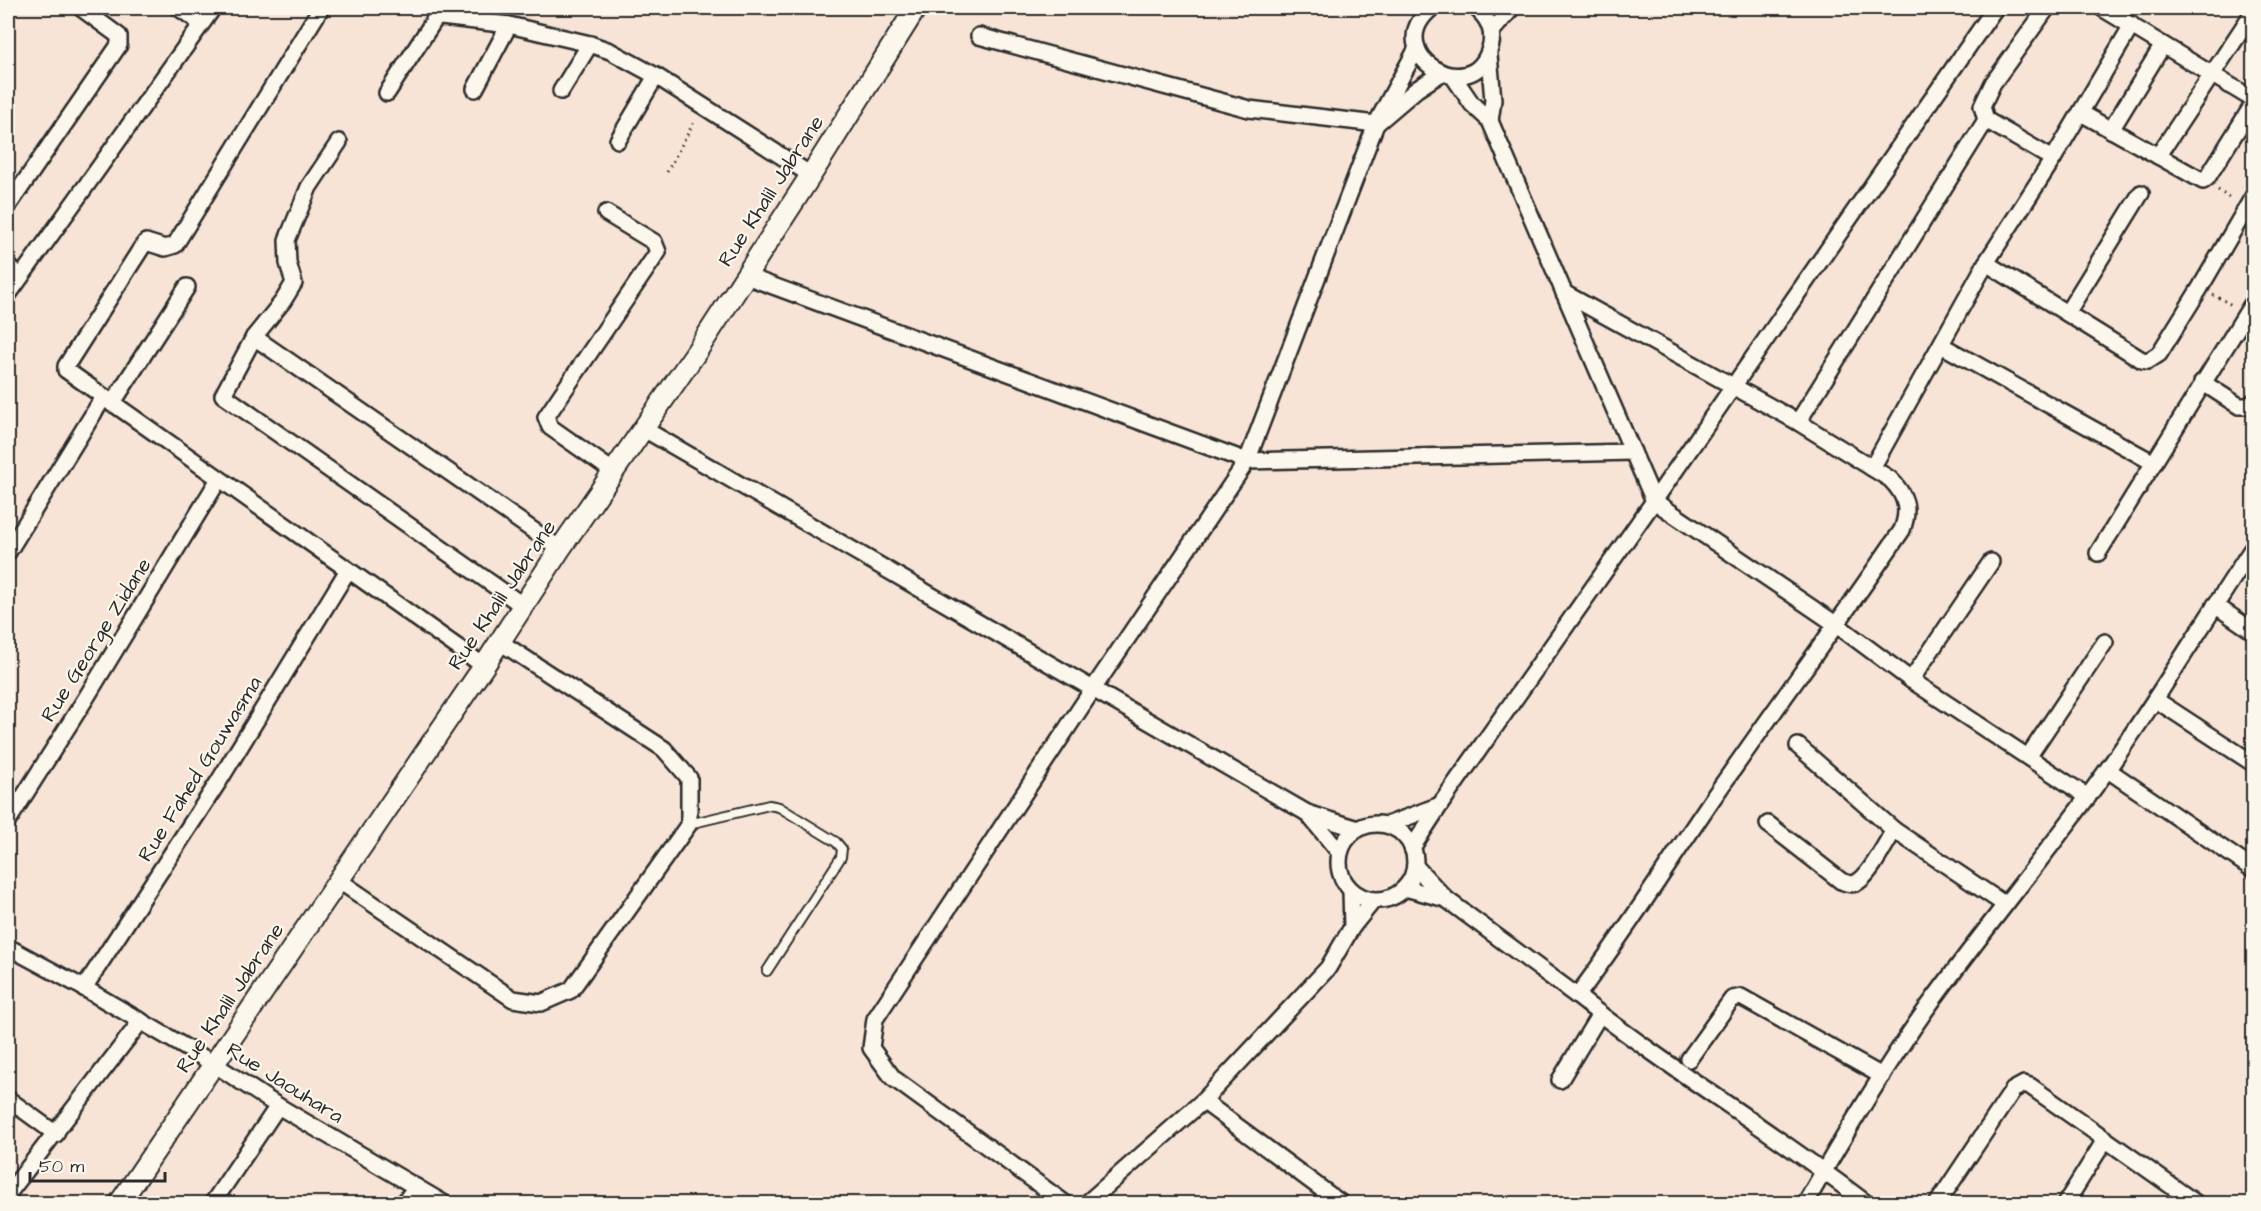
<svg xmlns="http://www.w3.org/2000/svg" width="2261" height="1211" font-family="'Architects Daughter',sans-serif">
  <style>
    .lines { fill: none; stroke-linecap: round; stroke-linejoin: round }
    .service-casing { stroke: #2b2b2b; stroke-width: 12 }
    .minor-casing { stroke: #2b2b2b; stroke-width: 20 }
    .tertiary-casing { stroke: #2b2b2b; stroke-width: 24 }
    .path { stroke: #2b2b2b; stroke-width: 3; stroke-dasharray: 1.5 4.5; stroke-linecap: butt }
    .service { stroke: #fbf7ec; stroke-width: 8 }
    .minor { stroke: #fbf7ec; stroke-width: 15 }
    .tertiary { stroke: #fbf7ec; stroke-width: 20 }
    .labels { text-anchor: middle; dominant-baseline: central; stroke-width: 4.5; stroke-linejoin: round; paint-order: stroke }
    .street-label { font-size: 21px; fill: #2b2b2b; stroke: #fbf7ec }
  </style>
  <rect width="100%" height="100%" fill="#f7e4d6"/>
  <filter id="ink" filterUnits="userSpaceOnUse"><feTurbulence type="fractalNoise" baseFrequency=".0167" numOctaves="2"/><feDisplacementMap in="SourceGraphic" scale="12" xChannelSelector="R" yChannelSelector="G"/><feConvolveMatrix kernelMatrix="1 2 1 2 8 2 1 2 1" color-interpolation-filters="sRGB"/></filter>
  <g filter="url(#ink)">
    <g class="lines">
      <defs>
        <path id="service" d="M689,824l80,-19 10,2 57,35 6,7 -1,8 -74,114"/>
        <g id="minor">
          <path d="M179,8l22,15"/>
          <path d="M321,8l-146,237 -10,3 -19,-6 -4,5 -76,119v4l418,296"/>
          <path d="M1432,8c-55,44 40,103 58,40 5,-16 -2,-30 -14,-40"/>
          <path d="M2047,8l-54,75 -11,23 4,14 67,39"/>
          <path d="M2102,8l152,92"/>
          <path d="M1492,31l20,-23"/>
          <path d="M979,36l270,73 127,15 41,-35 23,-15"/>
          <path d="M1489,55l4,45 -3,21"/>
          <path d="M1453,76l19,28 18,17 164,380 183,124 74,55 177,117"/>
          <path d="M475,89l34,-64"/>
          <path d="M561,91l29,-47"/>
          <path d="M387,93l48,-74 6,-2 68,8 81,19 20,7 46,25 155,99"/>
          <path d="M2081,113l122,68 4,-3 47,-75"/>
          <path d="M2111,130l52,-85"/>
          <path d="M618,140l38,-64"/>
          <path d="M339,142l-30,45 -22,53 1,23 6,20 -11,18 -29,36 -31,58 299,210"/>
          <path d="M2158,156l96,-145"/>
          <path d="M8,206l111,-161v-9l-38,-28"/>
          <path d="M606,213l48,29 4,10 -112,165 4,10 64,45"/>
          <path d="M1986,263l156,97 6,1 11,-7 41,-66 54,-93"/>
          <path d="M8,267l13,9"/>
          <path d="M746,276l501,185 386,-9"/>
          <path d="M1564,293l234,129 92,57c16,16 20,30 12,51 -62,91 -128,180 -191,271 -45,66 -86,132 -134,195 93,74 196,135 290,208"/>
          <path d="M8,295l205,-287"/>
          <path d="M2067,313l74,-120"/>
          <path d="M254,337l306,212"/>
          <path d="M1941,345l213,118"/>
          <path d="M2202,382l37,24h10l5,-5"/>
          <path d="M112,404l75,-117"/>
          <path d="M1798,422l188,-302"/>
          <path d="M644,429l663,384 51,16"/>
          <path d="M1872,468l114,-205 67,-104 79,-134"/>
          <path d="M8,552l95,-154"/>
          <path d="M2098,553l156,-252"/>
          <path d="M2215,605l39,27"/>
          <path d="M1911,680l80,-118"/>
          <path d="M2156,700l98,64"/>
          <path d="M1798,746l96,84 110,74"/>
          <path d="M2028,757l77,-115"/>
          <path d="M2108,770l146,100"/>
          <path d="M1307,813l32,39"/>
          <path d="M8,821l78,-123 133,-219"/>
          <path d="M1768,824l73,57c6,2 11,5 18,0 12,-8 27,-38 35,-51"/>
          <circle cx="1377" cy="862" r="38"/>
          <path d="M1387,825l53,-20"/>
          <path d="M1412,848l28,-43 214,-304 341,-493"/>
          <path d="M1415,866l31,33 131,97"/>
          <path d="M338,880l175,119 28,4 30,-13 118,-166v-46l-25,-29 -164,-107"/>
          <path d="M1405,888l41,11"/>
          <path d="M1351,891l1,36"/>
          <path d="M8,947l76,41 130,76 64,42 167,98"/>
          <path d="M84,988l135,-207 129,-211"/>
          <path d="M1689,1059l43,-60 9,-2 141,79"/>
          <path d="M1560,1080l40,-66"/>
          <path d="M8,1099l48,35"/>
          <path d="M1203,1101l139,103"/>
          <path d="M8,1194l133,-173"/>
          <path d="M212,1204l66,-98"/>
          <path d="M403,1204l13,-17"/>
          <path d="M1066,1204l-173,-126 -22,-30 4,-29 218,-330 154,-228 129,-337 41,-76"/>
          <path d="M1086,1204l117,-103 125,-133 24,-41 21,-26"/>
          <path d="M1805,1204c38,-67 78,-134 122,-196 52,-72 109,-141 162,-213 59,-80 110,-166 165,-249"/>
          <path d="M1937,1204l76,-114 11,-6 6,2 167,118"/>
          <path d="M2065,1204l40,-64"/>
        </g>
        <path id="tertiary" d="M119,1204l365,-538 76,-117 137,-198 114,-176 105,-167"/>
      </defs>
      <use href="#service" class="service-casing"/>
      <use href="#minor" class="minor-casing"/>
      <use href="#tertiary" class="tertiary-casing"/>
      <g class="path">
        <path d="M667,172l28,-52"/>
        <path d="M2218,190l14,10"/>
        <path d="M2213,295l21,11"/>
      </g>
      <use href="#service" class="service"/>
      <use href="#minor" class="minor"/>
      <use href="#tertiary" class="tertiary"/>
    </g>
  </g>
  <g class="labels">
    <g class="street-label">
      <text transform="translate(771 191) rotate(-57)">Rue Khalil Jabrane</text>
      <text transform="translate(502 595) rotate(-56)">Rue Khalil Jabrane</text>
      <text transform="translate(96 640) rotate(-58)">Rue George Zidane</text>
      <text transform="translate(200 769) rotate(-58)">Rue Fahed Gouwasma</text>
      <text transform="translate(230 998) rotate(-56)">Rue Khalil Jabrane</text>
      <text transform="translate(285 1083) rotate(32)">Rue Jaouhara</text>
    </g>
  </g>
  <rect width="2261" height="1211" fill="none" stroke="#fbf7ec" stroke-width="30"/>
  <rect x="15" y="15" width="2231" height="1181" fill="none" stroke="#2b2b2b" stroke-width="2" filter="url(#ink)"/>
  <path d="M30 1172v9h135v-9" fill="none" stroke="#2b2b2b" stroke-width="3"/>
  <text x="39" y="1172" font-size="18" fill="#2b2b2b" stroke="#fbf7ec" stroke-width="4.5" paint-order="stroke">50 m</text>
</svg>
